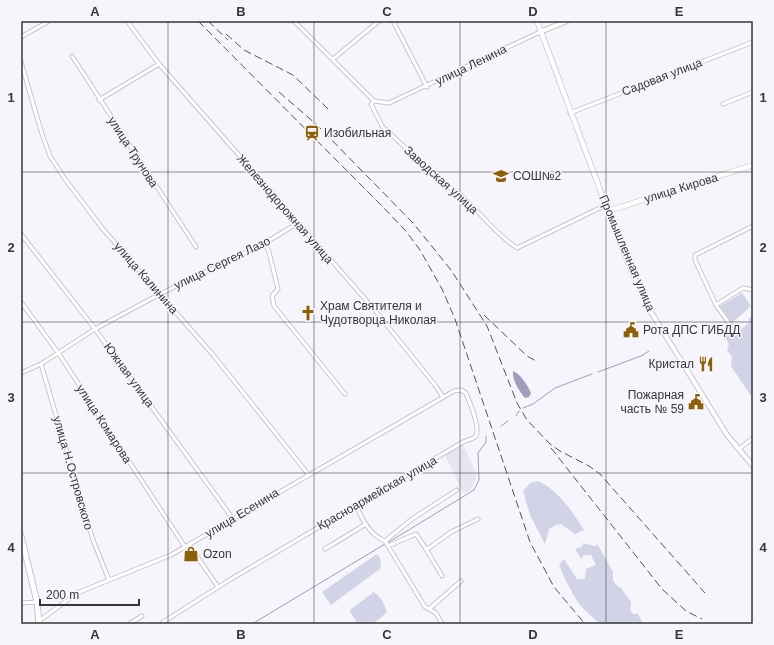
<svg xmlns="http://www.w3.org/2000/svg" width="774" height="645" font-family="Arial,sans-serif">
  <style>
    .built { fill: #e5e6f2 }
    .green { fill: #d3d3e8 }
    .water { fill: #9e9ebb }
    .lines { fill: none; stroke-linecap: round; stroke-linejoin: round }
    .stream { stroke: #9e9ebb; stroke-width: 1 }
    .minor-casing { stroke: #c6c6cc; stroke-width: 5 }
    .tertiary-casing { stroke: #c6c6cc; stroke-width: 6 }
    .secondary-casing { stroke: #c6c6cc; stroke-width: 6 }
    .primary-casing { stroke: #c6c6cc; stroke-width: 7 }
    .minor { stroke: #fff; stroke-width: 3 }
    .tertiary { stroke: #fff; stroke-width: 4 }
    .secondary { stroke: #fff; stroke-width: 4.5 }
    .primary { stroke: #fff; stroke-width: 5 }
    .rail { stroke: #555557; stroke-width: 1; stroke-dasharray: 8 4; stroke-linecap: butt }
    .grid { fill: none; stroke: #363638; stroke-width: 1; stroke-opacity: 0.55 }
    .labels { text-anchor: middle; dominant-baseline: central; stroke-width: 3; stroke-linejoin: round; paint-order: stroke }
    .street-label { font-size: 12px; fill: #363638; stroke: #f5f5fb }
    .poi-label { font-size: 12px; fill: #363638; stroke: #f5f5fb; text-anchor: start }
    .neatline { fill: none; stroke: #363638; stroke-width: 1.5 }
    .grid-label { font-size: 13px; text-anchor: middle; font-weight: bold; fill: #363638 }
  </style>
  <rect width="100%" height="100%" fill="#f5f5fb"/>
  <path class="built" d="M463,444l14,31 -4,11 -4,5 -6,2 -18,-38z"/>
  <g class="green">
    <path d="M742,293l9,13 -19,17 -12,-17z"/>
    <path d="M753,315v84l-22,-33 1,-9 -5,-7 2,-6 -5,-9 13,-6 2,2 11,-9 -2,-3z"/>
    <path d="M538,481c20,9 34,30 46,49l-9,4 -14,-10 -5,1 -7,4 -4,15 -15,-29 -7,-24 7,-8z"/>
    <path d="M583,543l11,3 4,-1 15,27v8l3,5 5,3 10,14 -1,8 3,4h5l5,10h-44c-4,-5 -8,-8 -13,-13 -10,-8 -22,-34 -27,-46l5,-6 13,20h8l1,-10 10,-4 -5,-10h-7l-3,4 -6,-10 7,-2z"/>
    <path d="M377,554l3,4 1,10 -50,37 -9,-13z"/>
    <path d="M374,592l8,8 5,12 -14,12h-15l-8,-12 1,-3z"/>
  </g>
  <path class="water" d="M513,371c8,4 14,13 18,22l-2,4 -4,1c-6,-7 -13,-18 -12,-27z"/>
  <g class="lines">
    <g class="stream">
      <path d="M598,372l43,-16 8,-5"/>
      <path d="M523,408l10,-4 22,-16 37,-14"/>
      <path d="M516,416l3,-5"/>
      <path d="M501,426l7,-5"/>
      <path d="M389,542l85,-52 5,-10 -1,-27 8,-11v-6"/>
      <path d="M252,624l133,-80"/>
    </g>
    <defs>
      <g id="minor">
        <path d="M127,21l32,43 214,244 62,77 8,12"/>
        <path d="M294,21l80,80 15,2 151,-71"/>
        <path d="M393,21l34,66"/>
        <path d="M21,37l28,-16"/>
        <path d="M72,56l124,191"/>
        <path d="M333,59l46,-38"/>
        <path d="M21,62l21,72 8,22 15,23 37,49 112,128 94,118"/>
        <path d="M99,100l60,-36"/>
        <path d="M374,101l-3,3 11,22 65,60c27,15 43,45 70,62l89,-43"/>
        <path d="M723,104l30,-12"/>
        <path d="M570,113l183,-71"/>
        <path d="M21,234l74,95 138,190"/>
        <path d="M265,243l4,9 9,37 -6,7 2,10 71,88"/>
        <path d="M21,302l38,52 126,193"/>
        <path d="M716,305l27,-17 10,2"/>
        <path d="M731,326l-15,-21 -21,-45v-5l58,-29"/>
        <path d="M41,364l52,176 16,40"/>
        <path d="M21,373l20,-9 54,-35 65,-35 105,-51 33,-20"/>
        <path d="M739,449l14,-11"/>
        <path d="M356,505c6,15 14,30 29,36l40,66 4,2 32,-28"/>
        <path d="M385,541l27,-22 45,-29"/>
        <path d="M189,545l29,42"/>
        <path d="M388,546l28,-12 10,15 3,-1 22,-16 27,-13"/>
        <path d="M325,549l41,-25"/>
        <path d="M426,549l16,27"/>
        <path d="M21,603l16,-1"/>
        <path d="M429,609l7,4 6,11"/>
        <path d="M39,621l38,-28 94,-38 283,-164 7,-1 5,3c3,8 16,37 9,44 -2,2 -8,3 -12,5l-232,137 -71,45"/>
        <path d="M129,624l13,-8"/>
      </g>
      <g id="tertiary">
        <path d="M540,32l27,-11"/>
        <path d="M608,211l20,52 23,49 76,123 26,31"/>
      </g>
      <path id="secondary" d="M537,21l71,190 145,-46"/>
      <path id="primary" d="M21,536l16,66 2,22"/>
    </defs>
    <use href="#minor" class="minor-casing"/>
    <use href="#tertiary" class="tertiary-casing"/>
    <use href="#secondary" class="secondary-casing"/>
    <use href="#primary" class="primary-casing"/>
    <use href="#minor" class="minor"/>
    <use href="#tertiary" class="tertiary"/>
    <use href="#secondary" class="secondary"/>
    <use href="#primary" class="primary"/>
    <g class="rail">
      <path d="M198,21l182,183 25,26 15,20 22,39 13,30 75,223 24,45 31,37"/>
      <path d="M208,21l20,19"/>
      <path d="M226,34l18,16 49,25 36,35"/>
      <path d="M279,92l38,33 96,98 38,47 36,56 30,77 10,17 23,24 10,7 29,15 11,8 105,119"/>
      <path d="M484,315l43,41 9,5"/>
      <path d="M551,448l111,141 24,22 16,8"/>
    </g>
  </g>
  <path class="grid" d="M168,21v603M314,21v603M460,21v603M606,21v603M21,172h732M21,322h732M21,473h732"/>
  <defs>
    <symbol id="station-bare" viewBox="-9 -9 18 18"><path d="M-3-6H3Q5-6 5-4V2Q5 4 3 4L4.5 6H3L1.5 4h-3L-3 6H-4.5L-3 4Q-5 4-5 2V-4Q-5-6-3-6ZM-3.5-4v3h7v-3ZM-3.5 1v1.5H-2V1ZM2 1v1.5H3.5V1Z" fill="#8d6007" stroke="#f5f5fb" stroke-width="2.5" paint-order="stroke"/></symbol>
    <symbol id="school-bare" viewBox="-9 -9 18 18"><path d="M0-5L7-2L0 1L-7-2ZM-4 1L0 2.5L4 1V4Q0 6-4 4Z" fill="#8d6007" stroke="#f5f5fb" stroke-width="2.5" paint-order="stroke"/></symbol>
    <symbol id="church-bare" viewBox="-9 -9 18 18"><path d="M-1.2-6h2.4v3.5h3.3v2.4h-3.3V6h-2.4V-.1h-3.3v-2.4h3.3Z" fill="#8d6007" stroke="#f5f5fb" stroke-width="2.5" paint-order="stroke"/></symbol>
    <symbol id="civic-bare" viewBox="-9 -9 18 18"><path d="M-.6-6.5H3V-4.5H.6V-3L4-1V1h2V6H-6V1h2V-1L-.6-3ZM-1.2 2.5V6h2.4V2.5Z" fill="#8d6007" stroke="#f5f5fb" stroke-width="2.5" paint-order="stroke"/></symbol>
    <symbol id="restaurant-bare" viewBox="-9 -9 18 18"><path d="M-5-6h1v4h1v-4h1v4h1v-4h1v5L-1.5 .5V6h-2V.5L-5-1ZM5-6V6H3V1.5H1.5Q1.5-4 5-6Z" fill="#8d6007" stroke="#f5f5fb" stroke-width="2.5" paint-order="stroke"/></symbol>
    <symbol id="shop-bare" viewBox="-9 -9 18 18"><path d="M-5-2.5h2.3a2.7 3.5 0 0 1 5.4 0H5L5.5 6h-11ZM-1.5-2.5h3a1.5 2.3 0 0 0-3 0Z" fill="#8d6007" stroke="#f5f5fb" stroke-width="2.5" paint-order="stroke"/></symbol>
  </defs>
  <g fill-rule="evenodd">
    <use href="#station-bare" x="301" y="122" width="22" height="22"/>
    <use href="#school-bare" x="490" y="165" width="22" height="22"/>
    <use href="#church-bare" x="297" y="302" width="22" height="22"/>
    <use href="#civic-bare" x="620" y="319" width="22" height="22"/>
    <use href="#restaurant-bare" x="695" y="353" width="22" height="22"/>
    <use href="#civic-bare" x="685" y="391" width="22" height="22"/>
    <use href="#shop-bare" x="180" y="543" width="22" height="22"/>
  </g>
  <g class="labels">
    <g class="street-label">
      <text transform="translate(471 65) rotate(-26)">улица Ленина</text>
      <text transform="translate(662 77) rotate(-21)">Садовая улица</text>
      <text transform="translate(133 152) rotate(57)">улица Трунова</text>
      <text transform="translate(441 180) rotate(42)">Заводская улица</text>
      <text transform="translate(681 188) rotate(-17)">улица Кирова</text>
      <text transform="translate(285 209) rotate(49)">Железнодорожная улица</text>
      <text transform="translate(627 253) rotate(67)">Промышленная улица</text>
      <text transform="translate(222 263) rotate(-26)">улица Сергея Лазо</text>
      <text transform="translate(146 278) rotate(49)">улица Калинина</text>
      <text transform="translate(129 375) rotate(54)">Южная улица</text>
      <text transform="translate(104 424) rotate(57)">улица Комарова</text>
      <text transform="translate(73 473) rotate(74)">улица Н.Островского</text>
      <text transform="translate(377 493) rotate(-30)">Красноармейская улица</text>
      <text transform="translate(242 513) rotate(-31)">улица Есенина</text>
    </g>
    <g class="poi-label">
      <text x="324" y="133">Изобильная</text>
      <text x="513" y="176">СОШ№2</text>
      <text x="320" y="306">Храм Святителя и<tspan x="320" dy="14">Чудотворца Николая</tspan></text>
      <text x="643" y="330">Рота ДПС ГИБДД</text>
      <text x="694" y="364" text-anchor="end">Кристал</text>
      <text x="684" y="395" text-anchor="end">Пожарная<tspan x="684" dy="14">часть № 59</tspan></text>
      <text x="203" y="554">Ozon</text>
    </g>
  </g>
  <rect width="774" height="645" fill="none" stroke="#f5f5fb" stroke-width="44"/>
  <path d="M40 599v6h99v-6" fill="none" stroke="#363638" stroke-width="2"/>
  <text x="46" y="599" font-size="12" fill="#363638" stroke="#f5f5fb" stroke-width="3" paint-order="stroke">200 m</text>
  <rect x="22" y="22" width="730" height="601" class="neatline"/>
  <g class="grid-label">
    <text x="95" y="16">A</text>
    <text x="241" y="16">B</text>
    <text x="387" y="16">C</text>
    <text x="533" y="16">D</text>
    <text x="679" y="16">E</text>
    <text x="11" y="102">1</text>
    <text x="763" y="102">1</text>
    <text x="11" y="252">2</text>
    <text x="763" y="252">2</text>
    <text x="11" y="402">3</text>
    <text x="763" y="402">3</text>
    <text x="11" y="552">4</text>
    <text x="763" y="552">4</text>
    <text x="95" y="639">A</text>
    <text x="241" y="639">B</text>
    <text x="387" y="639">C</text>
    <text x="533" y="639">D</text>
    <text x="679" y="639">E</text>
  </g>
</svg>
